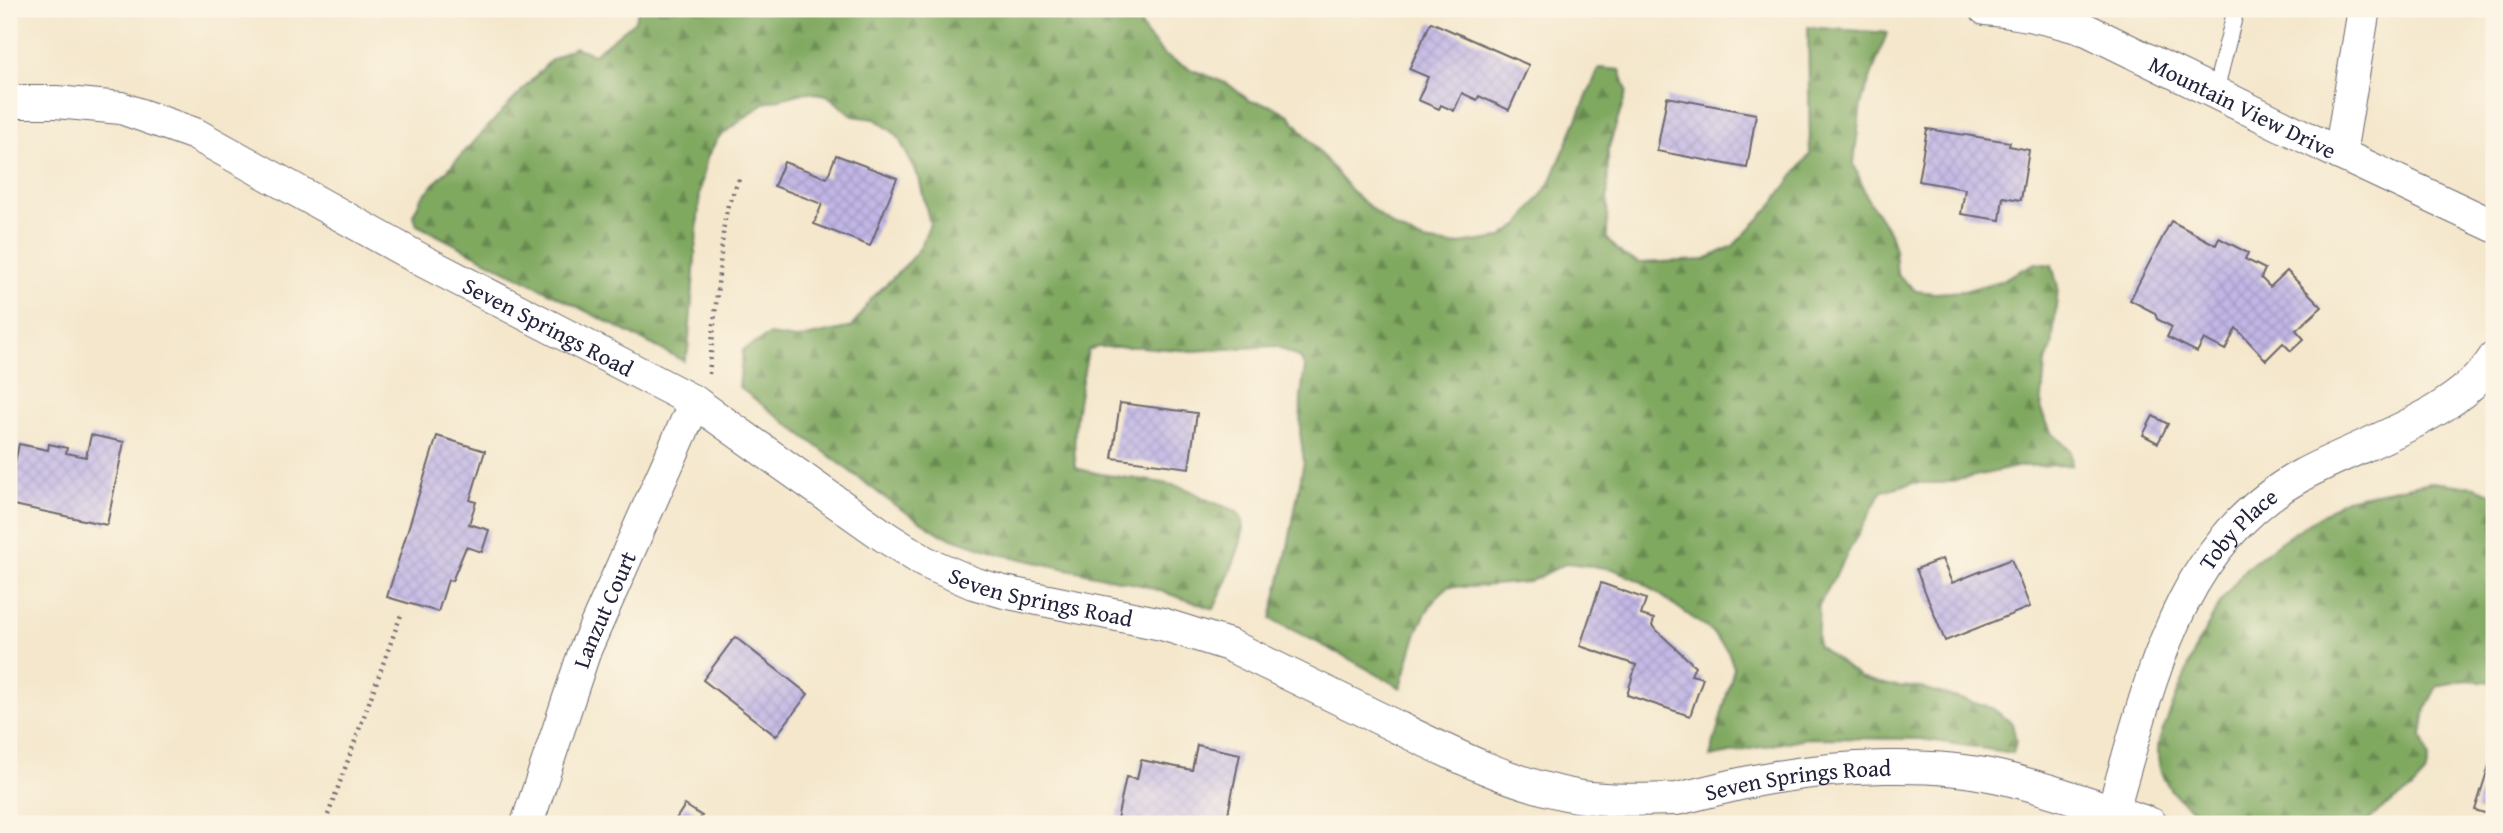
<svg xmlns="http://www.w3.org/2000/svg" width="2503" height="833" font-family="'Gentium Book Plus',serif">
  <style>
    .forest { fill: url(#forest-firs); stroke: #51664e; stroke-width: 2 }
    .building { fill: url(#building-cross-hatch) }
    .lines { fill: none; stroke-linecap: round; stroke-linejoin: round }
    .service-casing { stroke: #6c676e; stroke-width: 18 }
    .minor-casing { stroke: #6c676e; stroke-width: 34 }
    .path { stroke: #6c676e; stroke-width: 4.5; stroke-dasharray: 2 5; stroke-linecap: butt }
    .service { stroke: #fff; stroke-width: 16 }
    .minor { stroke: #fff; stroke-width: 32 }
    .labels { text-anchor: middle; dominant-baseline: central; stroke-width: 5; stroke-linejoin: round; paint-order: stroke }
    .street-label { font-size: 23px; fill: #22223b; stroke: #fcf5e5 }
  </style>
  <defs>
    <pattern id="forest-firs" width="22" height="20" patternUnits="userSpaceOnUse" patternTransform="scale(1.75)"><rect width="22" height="20" fill="#80a960"/><path d="M5 1l3.5 6h-7zM16 11l3.5 6h-7z" fill="#688950"/></pattern>
    <pattern id="building-cross-hatch" width="8" height="8" patternUnits="userSpaceOnUse" patternTransform="scale(1.75)"><rect width="8" height="8" fill="#c1b6e5"/><path d="M0 0l8 8M0 8l8-8" fill="none" stroke="#a69cc5"/></pattern>
  </defs>
  <rect width="100%" height="100%" fill="#fcf5e5"/>
  <filter id="ink" filterUnits="userSpaceOnUse"><feTurbulence type="fractalNoise" baseFrequency=".0143" numOctaves="2"/><feDisplacementMap in="SourceGraphic" scale="14" xChannelSelector="R" yChannelSelector="G"/><feConvolveMatrix kernelMatrix="1 2 1 2 8 2 1 2 1" color-interpolation-filters="sRGB"/></filter>
  <filter id="wash" filterUnits="userSpaceOnUse"><feTurbulence type="fractalNoise" baseFrequency=".00686" numOctaves="4" result="noise"/><feDisplacementMap in="SourceGraphic" scale="28" xChannelSelector="R" yChannelSelector="G"/><feGaussianBlur stdDeviation="1.57" result="paint"/><feColorMatrix in="noise" values="0 0 0 0 0 0 0 0 0 0 0 0 0 0 0 0 0 1.4 0 .05"/><feComposite in="paint" operator="in"/></filter>
  <g filter="url(#wash)">
    <rect width="100%" height="100%" fill="#f4e7cc"/>
    <g class="forest">
      <path d="M639,9h494l13,25 18,21 26,14 38,15 22,17 23,5 16,9 64,78 41,34 29,14 30,4 47,-7 19,-13 31,-42 49,-115 21,2 7,21 -19,59 -1,89 16,16 16,8 65,-3 29,-14 34,-35 43,-57 -2,-127 79,6 -26,71 -7,60 13,34 23,35 5,17 2,24 19,17 19,2 29,-2 36,-10 35,-18 17,2 6,22 -6,60 -7,16 -4,47 10,22 19,18 2,15 -50,1 -79,17h-31l-30,8 -63,114 -2,40 44,33 27,7 34,3 70,20 20,15 4,18 -3,12 -92,-14 -114,-1 -97,19 24,-89 -6,-17 -17,-20 -69,-49 -29,-13 -46,-6 -38,19 -60,5 -20,-1c-31,23 -38,67 -48,102l-59,-33 -71,-36 17,-72 16,-86 -4,-28 1,-37 4,-29 -5,-9 -24,-12 -84,5 -51,-4h-43l-10,3c-7,39 -18,79 -12,118 34,11 70,9 105,19 12,3 22,12 34,16 15,6 27,5 28,25 1,16 -22,64 -29,81l-69,-23 -146,-32 -58,-20 -48,-30 -154,-117 4,-37 26,-15 27,4 56,-12 19,-28 33,-32 16,-19 10,-24 -11,-46 -22,-43 -22,-16 -22,-3 -26,-21 -20,-3 -43,11 -46,35 -11,19 -7,35 -12,159 -4,10 -267,-136 -4,-10 8,-17 129,-137 24,-14 20,7 40,-32z"/>
      <path d="M2431,482l44,5 19,7v188l-28,-2 -29,6 -11,22 -4,28 7,21 -4,18 -14,15 -31,20 -15,14c-32,0 -65,0 -97,0 -13,0 -30,3 -43,-1 -40,-11 -73,-38 -66,-83l38,-95 25,-45 23,-31 35,-27 66,-43z"/>
    </g>
    <g id="blocks">
      <g class="building">
        <path d="M1431,22l98,43 -20,45 -30,-14 -2,4 -15,-7 -8,18 -13,-6 -2,4 -21,-9 10,-23 -19,-8z"/>
        <path d="M1667,97l89,17 -9,54 -90,-17z"/>
        <path d="M1927,129l83,13 -1,4 20,4 -8,50 -18,-3 -3,23 -39,-6 4,-25 -47,-8z"/>
        <path d="M836,155l61,23 -27,68 -56,-22 8,-20 -48,-18 10,-24 43,16z"/>
        <path d="M2171,221l45,24 3,-7 29,15 -3,6 20,10 -4,9 9,9 17,-16 35,36 -26,23 8,9 -13,12 -8,-8 -17,17 -30,-32 -11,22 -21,-11 -7,13 -30,-15 5,-10 -15,-8 -2,-6 -25,-13z"/>
        <path d="M1120,403l77,10 -8,55 -77,-10z"/>
        <path d="M2153,416l15,8 -10,19 -15,-8z"/>
        <path d="M91,435l33,7 -17,83 -98,-21v-14l10,-46 29,6 1,-6 18,4 -1,5 20,4z"/>
        <path d="M437,436l48,15 -15,49 6,2 -7,22 20,6 -7,22 -16,-5 -14,34 -4,-1 -10,32 -51,-15z"/>
        <path d="M1942,559l10,24 59,-24 19,48 -85,34 -29,-72z"/>
        <path d="M1601,583l45,16 -5,16 13,4 -2,7 43,40 -4,9 12,3 -13,38 -63,-21 9,-30 -56,-19z"/>
        <path d="M735,637l73,57 -32,42 -73,-56z"/>
        <path d="M1197,745l43,9 -14,70h-110l10,-47 11,2 4,-19 51,10z"/>
        <path d="M2491,759l3,1v56l-19,-6z"/>
        <path d="M685,805l17,11 -6,8h-12l-8,-5z"/>
      </g>
    </g>
  </g>
  <g filter="url(#ink)">
    <use href="#blocks" fill-opacity="0" stroke="#6c676e" stroke-width="2"/>
    <g class="lines">
      <defs>
        <path id="service" d="M2215,92l21,-83"/>
        <g id="minor">
          <path id="s1" d="M1985,9c36,3 68,10 102,21l253,124 154,72"/>
          <path id="s2" d="M9,102h47l65,6 74,26 230,128 270,140 189,134 41,26 48,21 31,9 158,32 67,21c56,27 112,55 168,82 57,28 115,57 179,69 33,5 67,4 101,3 31,-7 62,-16 93,-21 68,-12 162,-17 229,-1 51,12 102,30 152,47"/>
          <path d="M2340,154l24,-145"/>
          <path id="s3" d="M2113,810c37,-126 63,-266 189,-335 61,-33 154,-58 192,-117"/>
          <path id="s4" d="M527,824l58,-174 110,-248"/>
        </g>
      </defs>
      <use href="#service" class="service-casing"/>
      <use href="#minor" class="minor-casing"/>
      <g class="path">
        <path d="M709,374l15,-150 4,-19 12,-28"/>
        <path d="M328,815l74,-203"/>
      </g>
      <use href="#service" class="service"/>
      <use href="#minor" class="minor"/>
    </g>
  </g>
  <g class="labels">
    <g class="street-label">
      <text stroke="none"><textPath href="#s1" startOffset="278">Mountain View Drive</textPath></text>
      <text stroke="none"><textPath href="#s2" startOffset="593">Seven Springs Road</textPath></text>
      <text stroke="none"><textPath href="#s3" startOffset="312">Toby Place</textPath></text>
      <text stroke="none"><textPath href="#s2" startOffset="1160">Seven Springs Road</textPath></text>
      <text stroke="none"><textPath href="#s4" startOffset="228">Lanzut Court</textPath></text>
      <text stroke="none"><textPath href="#s2" startOffset="1958">Seven Springs Road</textPath></text>
    </g>
  </g>
  <rect width="2503" height="833" fill="none" stroke="#fcf5e5" stroke-width="35"/>
</svg>
